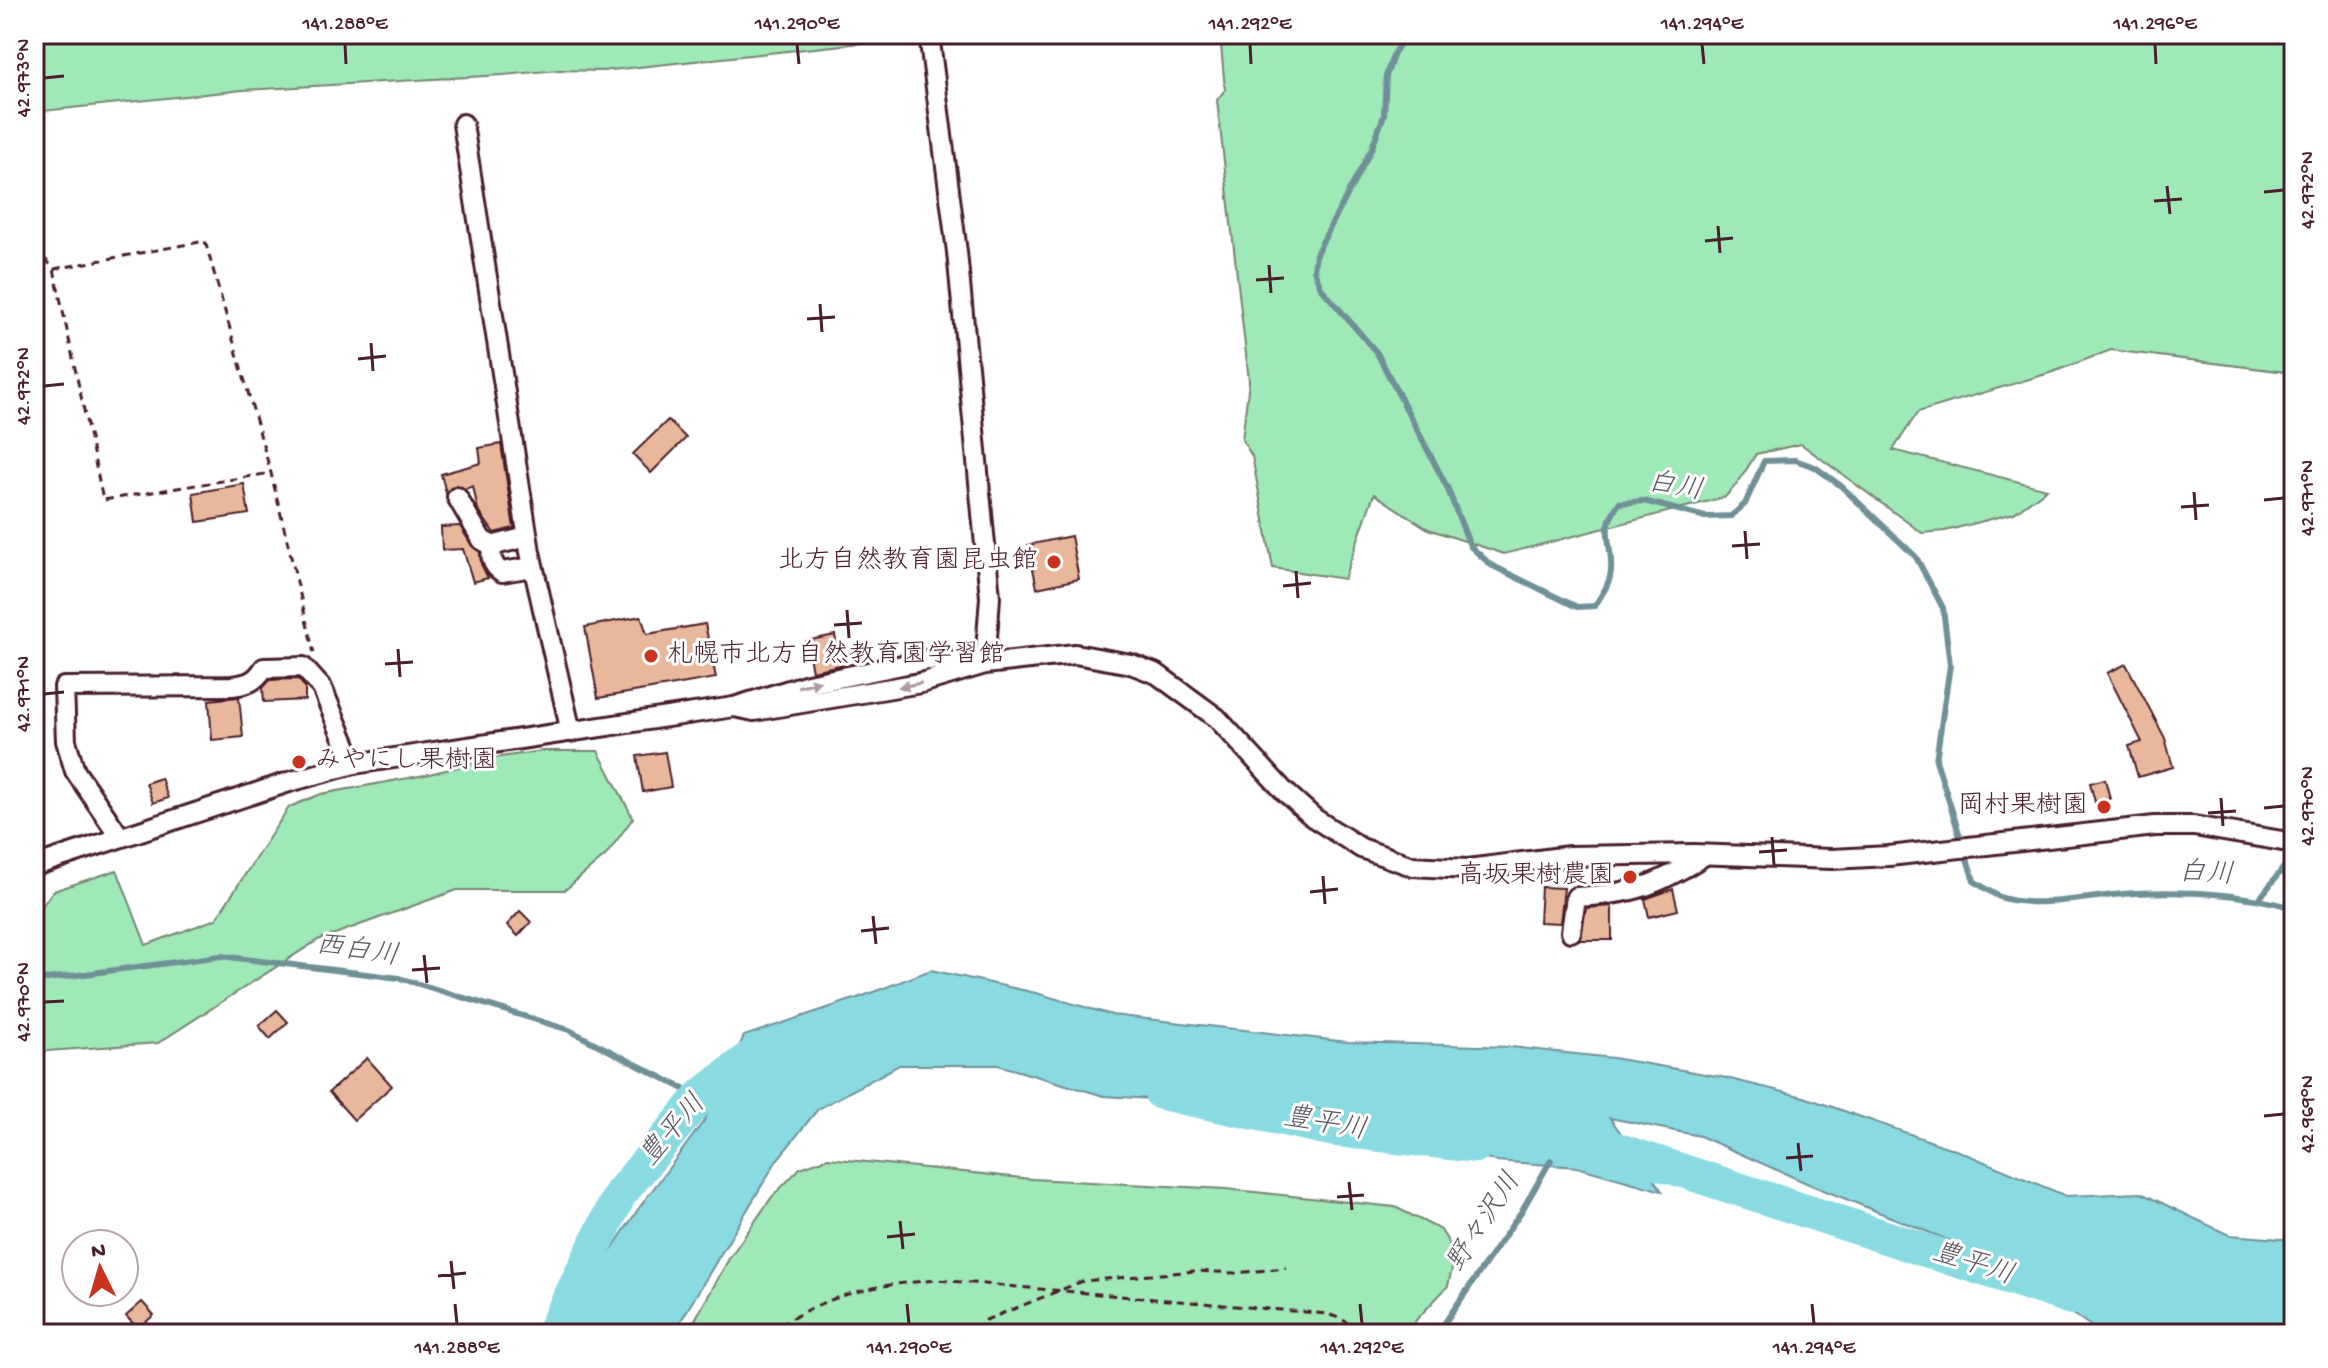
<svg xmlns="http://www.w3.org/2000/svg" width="2328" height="1368" font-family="'Gochi Hand','Klee One',sans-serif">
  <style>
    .green { fill: #9fe8b7; stroke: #748471; stroke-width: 2 }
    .water { fill: #8adbe1; stroke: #709098; stroke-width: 2 }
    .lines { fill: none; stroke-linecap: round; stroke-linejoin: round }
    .stream { stroke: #709098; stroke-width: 6 }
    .river { stroke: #8adbe1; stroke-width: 34 }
    .building { fill: #e9b79b; stroke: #4a1f2b; stroke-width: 2 }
    .minor-casing { stroke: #4a1f2b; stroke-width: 24 }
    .path { stroke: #4a1f2b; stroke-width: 3; stroke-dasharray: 8 6; stroke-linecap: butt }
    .minor { stroke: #fff; stroke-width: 18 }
    .oneway { fill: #ae9aa0 }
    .ticks { fill: none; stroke: #4a1f2b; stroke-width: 3 }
    .poi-dot { fill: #c8321e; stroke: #fff; stroke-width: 3 }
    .labels { text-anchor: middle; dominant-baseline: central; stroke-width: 6; stroke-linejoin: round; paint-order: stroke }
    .poi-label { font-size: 26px; fill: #4a1f2b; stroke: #fff; text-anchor: end }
    .water-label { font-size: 28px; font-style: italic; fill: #5d5762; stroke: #fff }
    .neatline { fill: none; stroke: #4a1f2b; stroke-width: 3 }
    .ticks-label { font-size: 20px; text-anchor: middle; fill: #4a1f2b }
  </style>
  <rect width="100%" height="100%" fill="#fff"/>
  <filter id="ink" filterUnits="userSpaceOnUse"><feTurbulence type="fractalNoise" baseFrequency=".0125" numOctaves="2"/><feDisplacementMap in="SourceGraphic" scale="16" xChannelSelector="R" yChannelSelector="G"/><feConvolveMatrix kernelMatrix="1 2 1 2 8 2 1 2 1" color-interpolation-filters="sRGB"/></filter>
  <g filter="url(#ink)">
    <g class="green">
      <path d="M34,34h845l9,6 -286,31 -43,-1 -56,5 -260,15 -209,22z"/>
      <path d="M1220,34h1074v339l-183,-23 -58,22 -135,40 -25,38 154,39 -33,24 -69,18 -23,2 -121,-89 -45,10 -18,29 -13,14 -221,57 -76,-25 -54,-35 -30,85 -71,-11 -21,-112 -10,-16 7,-59 -32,-281 8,-10z"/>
      <path d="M542,751h56l35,67 -27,37 -41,35h-108l-139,50 -160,103 -124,9v-135l19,-26 64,-21 29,75 70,-26 73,-112 32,-13 104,-19 75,-18z"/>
      <path d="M828,1158l204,21 194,10 169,18 46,23 12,20 1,10 -6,26 -32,34 -7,14h-722l43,-77 42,-60 28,-29z"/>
    </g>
    <path class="water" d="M931,970l105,23 76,22 236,27 163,5 102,11 109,19 82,20 157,55 105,44 75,-3 88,42 65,5v94h-191l-120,-80 -172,-69 -111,-49 -90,-18 52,73 -85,-24 -81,-6 -167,-51 -225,-14 -106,-31h-99l-81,44 -41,51 -104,174h-128l38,-42 56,-84 65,-87 40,-85 119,-40z"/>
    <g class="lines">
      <g class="stream">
        <path d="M1406,34l-12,19 -8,23 -2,39 -13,35 -55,104 -2,16 7,18 56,65 70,134 23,59 21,19 86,42 18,-1c6,-11 15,-22 16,-35 2,-33 -13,-36 8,-68l25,-2 61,16 26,-1 14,-12 19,-43 31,-1 20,7 26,19 75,71 27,51 7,57 -14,95 38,121c8,5 17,12 26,16 33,13 99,-2 135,-4 54,-2 107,0 159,15"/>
        <path d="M2260,898l34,-44"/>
        <path d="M34,984l13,-5 174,-23 178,22 170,52 131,67"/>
        <path d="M1437,1334l84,-122 30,-52"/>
      </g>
      <g class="river">
        <path d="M1161,1093l168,36 147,17"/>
        <path d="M1594,1142l478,156"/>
        <path d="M552,1334l68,-140 80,-97 51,-40 9,-4"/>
      </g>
    </g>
    <g class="building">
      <path d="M668,420l18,18 -35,35 -18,-19z"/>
      <path d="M501,444l13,84 -20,5 -16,-23 -5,-24 -8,3 -9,-4 -10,8 -5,-19 40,-11 -2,-15z"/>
      <path d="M244,484l5,30 -52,8 -4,-29z"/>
      <path d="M460,526l12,20 8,6 1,12 7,14 -15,4 -10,-33 -21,1 -1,-23z"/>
      <path d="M1071,536l8,43 -42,9 -9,-43z"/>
      <path d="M641,616l6,18 58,-10 11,54 -118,20 -13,-71z"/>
      <path d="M835,635l6,30 -29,6 -6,-30z"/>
      <path d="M2126,664l39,74 8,29 -35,10 -9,-31 13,-4 -35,-69z"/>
      <path d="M298,679l7,8v13l-41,2 -1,-14 7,-8z"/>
      <path d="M239,697l4,40 -31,3 -3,-40z"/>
      <path d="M665,752l6,35 -28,5 -6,-36z"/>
      <path d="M161,778l7,20 -15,5 -7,-20z"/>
      <path d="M2105,779l5,20 -15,3 -5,-19z"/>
      <path d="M1541,887l23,1 -4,35 -21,-1z"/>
      <path d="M1673,889l5,21 -29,7 -4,-18z"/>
      <path d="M1612,906v34h-32l6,-32z"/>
      <path d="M520,911l11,11 -13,14 -11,-11z"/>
      <path d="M277,1010l11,12 -18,17 -11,-13z"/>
      <path d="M367,1058l25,28 -38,34 -25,-28z"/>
      <path d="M142,1302l12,13 -16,14 -12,-13z"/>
    </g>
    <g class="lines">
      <defs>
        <g id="minor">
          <path d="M929,34l28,218 33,345 -5,67"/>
          <path d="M463,124l67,428 41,180"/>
          <path d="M457,497l25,43 11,6"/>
          <path d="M527,537l-32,8c-7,9 -3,21 7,27l31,-5"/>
          <path d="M734,707l20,4 167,-28 64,-19 90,-10 56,10 26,10 60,44 67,73 30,27 47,30 51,18 56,3 101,-13 125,-2 138,5 57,-3 266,-30h39l100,17"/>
          <path d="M120,837l-45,-66 -9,-30 -2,-54 168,-1c16,-2 23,-4 32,-18l39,-1 19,21 32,76"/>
          <path d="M34,866l255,-84 65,-18 380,-57 74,-23 119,-24 46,3"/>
          <path d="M1571,932l5,-35c57,-3 81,-11 129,-42"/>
        </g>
      </defs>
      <use href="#minor" class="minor-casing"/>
      <g class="path">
        <path d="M34,218l11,41 9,10 49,231 168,-27"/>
        <path d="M54,269l151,-28 66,232 43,180"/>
        <path d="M769,1334c51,-39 107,-50 169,-54l389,34 15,5 20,15"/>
        <path d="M980,1334l6,-14 97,-39 111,-10 42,2 50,-5"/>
      </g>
      <use href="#minor" class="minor"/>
    </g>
    <defs><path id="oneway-solid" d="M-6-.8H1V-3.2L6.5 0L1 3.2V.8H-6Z" transform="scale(2)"/></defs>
    <g class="oneway">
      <use href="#oneway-solid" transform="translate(809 684) rotate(-14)"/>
      <use href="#oneway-solid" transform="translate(910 685) rotate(170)"/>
    </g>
  </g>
  <path class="ticks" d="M345,44l1,20M797,44l2,20M1250,44l1,20M1702,44l2,20M2155,44l1,20M44,78l20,-2M2167,186l3,28M2264,192l20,-2M2154,201l28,-2M1718,226l2,27M1705,241l28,-3M1269,265l2,28M1256,280l28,-2M820,304l2,28M807,319l28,-2M371,343l2,28M358,359l28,-3M44,386l20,-2M2194,492l2,28M2264,500l20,-2M2181,507l28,-2M1745,531l2,28M1732,546l28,-2M1296,571l2,27M1283,586l28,-3M847,610l2,28M834,625l28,-2M398,649l2,28M385,664l28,-2M44,694l20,-2M2221,798l2,28M2264,808l20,-2M2208,813l28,-2M1772,837l2,28M1759,852l28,-2M1323,876l2,28M1310,892l28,-3M873,916l3,28M861,931l28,-3M424,955l3,28M412,970l28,-2M44,1002l20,-1M2264,1116l20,-2M1798,1143l3,28M1786,1158l27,-2M1349,1182l3,28M1337,1197l27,-2M900,1221l3,28M887,1237l28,-3M451,1261l3,28M438,1276l28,-3M455,1304l2,20M907,1304l2,20M1360,1304l2,20M1812,1304l2,20"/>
  <g class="poi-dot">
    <circle cx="1054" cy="562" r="8"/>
    <circle cx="651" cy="656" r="8"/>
    <circle cx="299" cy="762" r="8"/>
    <circle cx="2104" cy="807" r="8"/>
    <circle cx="1630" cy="877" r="8"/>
  </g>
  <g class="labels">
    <g class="poi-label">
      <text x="1038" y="562">北方自然教育園昆虫館</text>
      <text x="667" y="656" text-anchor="start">札幌市北方自然教育園学習館</text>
      <text x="315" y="762" text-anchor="start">みやにし果樹園</text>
      <text x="2088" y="807">岡村果樹園</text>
      <text x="1614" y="877">高坂果樹農園</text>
    </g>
    <g class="water-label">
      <text transform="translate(1675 488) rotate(10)">白川</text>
      <text transform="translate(2206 875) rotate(3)">白川</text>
      <text transform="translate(357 952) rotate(8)">西白川</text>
      <text transform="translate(1325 1125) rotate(10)">豊平川</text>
      <text transform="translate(674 1131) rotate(-49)">豊平川</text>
      <text transform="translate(1485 1223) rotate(-57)">野々沢川</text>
      <text transform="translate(1973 1265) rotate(18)">豊平川</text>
    </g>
  </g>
  <rect width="2328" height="1368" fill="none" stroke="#fff" stroke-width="88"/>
  <g transform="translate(100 1268) rotate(355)"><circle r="38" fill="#ffffff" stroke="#b7a5aa" stroke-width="2"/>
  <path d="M0-6L14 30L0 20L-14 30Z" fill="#c8321e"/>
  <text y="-12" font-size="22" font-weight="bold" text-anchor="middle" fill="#4a1f2b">N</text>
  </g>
  <rect x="44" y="44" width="2240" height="1280" class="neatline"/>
  <g class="ticks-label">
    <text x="345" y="29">141.288°E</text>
    <text x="797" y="29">141.290°E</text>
    <text x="1250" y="29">141.292°E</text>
    <text x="1702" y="29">141.294°E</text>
    <text x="2155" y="29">141.296°E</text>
    <text transform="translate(22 78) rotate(-90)" y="7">42.973°N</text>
    <text transform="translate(2306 190) rotate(-90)" y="7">42.972°N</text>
    <text transform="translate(22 386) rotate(-90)" y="7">42.972°N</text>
    <text transform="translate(2306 498) rotate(-90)" y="7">42.971°N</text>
    <text transform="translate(22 694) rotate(-90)" y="7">42.971°N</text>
    <text transform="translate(2306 806) rotate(-90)" y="7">42.970°N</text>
    <text transform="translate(22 1002) rotate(-90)" y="7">42.970°N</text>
    <text transform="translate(2306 1114) rotate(-90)" y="7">42.969°N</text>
    <text x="457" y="1353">141.288°E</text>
    <text x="909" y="1353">141.290°E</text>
    <text x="1362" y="1353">141.292°E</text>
    <text x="1814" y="1353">141.294°E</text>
  </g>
</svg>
